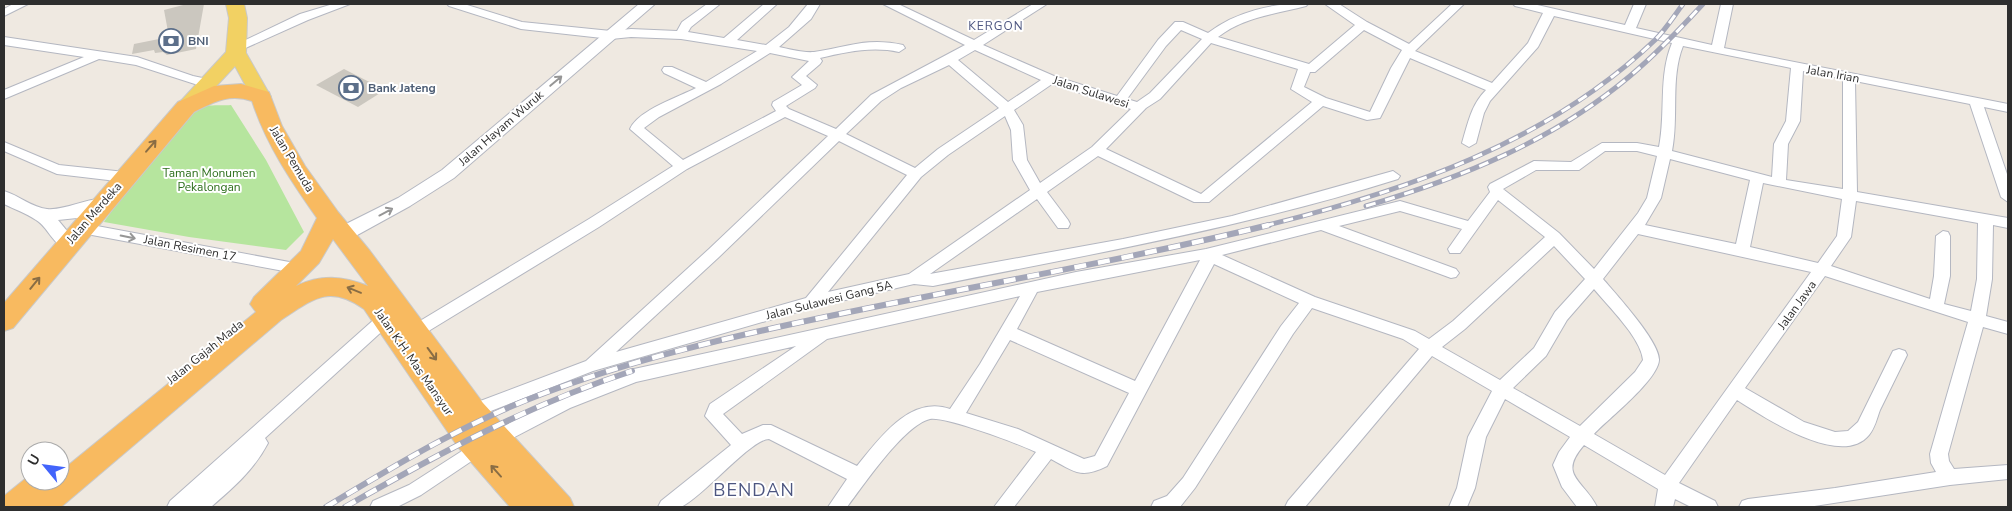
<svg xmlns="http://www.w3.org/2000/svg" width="2012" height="511" font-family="'Nunito Sans',sans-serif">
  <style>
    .green { fill: #b6e59e }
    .building { fill: #cbc7bf }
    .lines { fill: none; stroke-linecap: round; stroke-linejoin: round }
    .minor-casing { stroke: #b4b7c1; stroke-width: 2 }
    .tertiary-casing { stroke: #b4b7c1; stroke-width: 2 }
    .primary-casing { stroke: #c9c9c9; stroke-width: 2 }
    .trunk-casing { stroke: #c9c9c9; stroke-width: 2 }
    .minor { fill: #fff; fill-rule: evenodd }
    .tertiary { fill: #fff; fill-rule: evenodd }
    .primary { fill: #f2d163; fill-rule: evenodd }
    .trunk { fill: #f8ba60; fill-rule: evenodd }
    .rail-far1-casing { stroke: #a3a6b8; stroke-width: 5 }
    .rail-casing { stroke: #a3a6b8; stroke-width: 6 }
    .rail-far1 { stroke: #fff; stroke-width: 3; stroke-dasharray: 10; stroke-linecap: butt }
    .rail { stroke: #fff; stroke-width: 4.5; stroke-dasharray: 12; stroke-linecap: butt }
    .oneway { stroke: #969696 }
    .oneway2 { stroke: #896d44 }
    .labels { text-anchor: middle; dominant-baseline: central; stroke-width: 4; stroke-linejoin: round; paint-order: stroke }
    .far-quarter-label { font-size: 12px; letter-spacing: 1px; fill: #4d5680; stroke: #fff }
    .service-label { font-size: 12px; font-weight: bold; fill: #4e5e75; stroke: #fff; text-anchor: start }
    .street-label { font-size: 12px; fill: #2e2e2e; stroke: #fff }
    .park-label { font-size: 12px; fill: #2c6e1b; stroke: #fff }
    .near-quarter-label { font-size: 18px; letter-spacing: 1px; fill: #4d5680; stroke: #fff }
  </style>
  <rect width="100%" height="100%" fill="#efe9e1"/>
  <path class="green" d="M231,105l35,55 38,72 -18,18 -97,-13 -85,-15c20,-27 68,-102 96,-114 8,-4 22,-2 31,-3z"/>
  <g class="building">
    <path d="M187,4h17l-8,45 -29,6 -4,-3 -8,1 -1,-3 -22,4 2,-10 35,-7 -5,-27z"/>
    <path d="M344,69l41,21 -27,17 -42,-22z"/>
  </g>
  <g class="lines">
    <defs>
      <g id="minor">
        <path d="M13,4h15l-24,12v-7z"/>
        <path d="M333,4h17l-42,16 -67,30h-8l-2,-3 69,-33z"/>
        <path d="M447,4h17l58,18 89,9 20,-2 46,2 5,-9 25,-18h13l-29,23 -3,5 36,6 40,-34h13l-40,36 29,5 23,-18 19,-23h12l-9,15 -32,28c10,2 24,6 35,5 33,-5 54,-15 89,-7l2,3 -6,4c-27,-6 -53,0 -79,6l2,3 -2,3 -14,12 11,9 -2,3 -29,18 3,3 47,20 35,-34 94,-50 -82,-41h15l76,36 59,-36h14l-64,41 71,31 63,20 41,-56 17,-18h8l25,11c27,-21 67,-31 100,-29l-2,2c-30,8 -63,11 -88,31l91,27 46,-39 -30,-21h14l28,18 42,22 43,-40h12l-49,47 77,32 36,-40 15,-30 -28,-7 -2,-2h20l92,21 9,-21h12l-10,24 76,17 9,-41h12l-9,44 284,56v8l-24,-5 24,70v25l-7,-5 -31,-93 -115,-23 2,111 151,26v10l-15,-3 -1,54 -6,37 22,6v12l-25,-7 -35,127 1,7 5,8 54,-4v14l-58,6 -142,22h-69l3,-6 6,-2 87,-11 101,-16 -5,-9 -1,-9 38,-132 -143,-46 -80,112 59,34 31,10 13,-1 10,-9 35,-71 6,-2 6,2 2,4c-9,18 -18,37 -27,55 -3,8 -5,18 -11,25 -28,34 -105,-18 -132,-35l-58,83 36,18 3,6h-27l-16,-8 -2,8h-18l3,-18 -74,-44c-27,31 0,35 13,62h-20l-15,-20 -9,-22 6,-13 11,-15 -65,-38 -19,38 -11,51 -8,19h-18l8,-19 11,-51 24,-46 -60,-35 -127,151h-20l3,-6 131,-152 -16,-10 -91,-31 -19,26 -98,154 -15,19h-29l3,-6 13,-5 16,-18 98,-152 18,-23 -85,-39 -107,202c-26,13 -32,6 -56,-7l-37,48h-20l42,-55c-17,-8 -91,-36 -106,-33 -26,6 -67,67 -83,88h-19l19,-28 -78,-40c-18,0 -66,58 -88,68 -6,2 -17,0 -23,0l3,-6 70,-56 -26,-29 5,-12 86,-58 -160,36 -66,26 -67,35 -6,2 -6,-2 -3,-5 3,-5 67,-35 76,-29 442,-97 130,-23 194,-48 68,20 22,-29 -2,-5 2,-3 44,-23 37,1 31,-19h35l22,4c7,-35 -1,-70 13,-104l-118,-27 -16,31 -48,54 -6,12 -8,30 -7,4 -7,-4c6,-20 9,-38 24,-53l-76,-32 -30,60 -13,2 -44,-14 -114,96h-15l-96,-46 -51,36 21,28 2,4 -2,4h-10l-21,-29 -107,75 193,-35 109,-23 161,-45 7,5 -2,3c-154,49 -307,75 -465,107l-19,-2 -103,24 -218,63 -120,47 -6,-2 -3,-5 3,-5 119,-45 123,-112 119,-113 -43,-19 -98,52 -88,58 -177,108 -6,2 -6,-2 -2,-4 2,-4 179,-108 84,-53 -43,-37c8,-19 49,-32 66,-41l-32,-15 -2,-3 2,-3h8l34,15 51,-31 -76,-12 -50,-2 -20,2 -90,-10 -72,-23zM1181,30l21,9 -52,54 -13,9 -10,-3 39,-53zM1364,30l38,20 -11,18 -21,44 -44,-14 -22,-11 6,-15h5zM1211,43l87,26 -7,20 21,13 -111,92 -95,-45 40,-41 14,-9zM1683,46l108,22 -5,53 -12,23 -2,33 -100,-26c7,-35 -2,-72 11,-105zM975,50l66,30 -33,22 -50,-42zM770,53l39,8 -17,16 10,8 -29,17 -1,3 4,6 -93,49 -39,-32 15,-11 62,-33zM949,65l50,43 -61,41 -23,19 -69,-34 35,-33 20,-13zM1803,71l40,8v110l-57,-9 2,-36 12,-23zM1052,84l79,25 -39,38 -52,36 -13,-23 -4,-35 -9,-15zM1005,116l6,14 2,30 17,30 -121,84 -81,18 93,-115 27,-22zM839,141l68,34 -101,123 -190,54 103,-95zM1605,151h32l20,5 -10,42 -9,15 -44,56 -35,-36 -56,-44 33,-19h43zM1670,159l80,21 -14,64 -91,-19 16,-27zM1763,183l79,16 -5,37 -19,27 -68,-16zM1498,200l47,37 -92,84 -24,18 -14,-8 -100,-34 -93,-42 99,-25 130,48 5,-1 3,-4 -3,-4 -117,-43 61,-15 62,18 -14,20 2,4h10zM1856,201l122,22 -1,56 -6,32 -27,-7 6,-28v-40l-2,-4 -5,-1 -7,5 -2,40 -4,23 -99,-33 20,-29zM1638,234l173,38 -146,203 -71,-41c14,-15 64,-54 65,-74 1,-18 -44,-67 -56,-81zM1554,246l31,33 -30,33 -21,36 -34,32 -58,-33 23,-18zM1200,260l-65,121 -118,-52 20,-37zM1594,289c14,17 47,49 49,71l-8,12 -55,54 -67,-38 33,-32 21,-36zM1020,296l-40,68 -30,45c-40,-14 -71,30 -93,57l-86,-41h-8l-21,9 -19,-20 104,-75zM1010,340l119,53 -34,63 -11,3 -66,-30 -52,-16z"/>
        <path d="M4,37l133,20 56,19 19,4 2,3 -6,4 -10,-2 -62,-20 -37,-6 -95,40v-9l80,-33 -80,-12z"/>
        <path d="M4,142l55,23 66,7 7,5 -7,5 -68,-8 -53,-23z"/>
        <path d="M81,223l219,41 5,1 3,4 -3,4 -5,1 -224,-42 -2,-4z"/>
        <path d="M384,314l6,2 2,4 -2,4 -125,114 3,5c-14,27 -35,45 -57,64h-44l3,-6 208,-185z"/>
        <path d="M476,442l6,2 3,5 -3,5 -61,41 -24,12h-27l3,-6 36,-16z"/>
      </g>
      <g id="tertiary">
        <path d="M639,4h16l-201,174 -44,28 -60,33 -7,1 -7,-1 -2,-5 2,-5 62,-31 44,-28z"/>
        <path d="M4,191c14,4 29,17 43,18 19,2 45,-14 61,-9l3,4 -3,4 -31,10 -19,2 19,23 -2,5c-20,5 -25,-20 -39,-28 -10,-7 -22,-11 -32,-16z"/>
      </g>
      <path id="primary" d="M226,4h18l3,14 -1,35 25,44 -3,4 -7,2 -7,-2 -19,-35 -42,45 -7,2 -7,-2 -3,-4 3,-4 47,-51 3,-34z"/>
      <path id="trunk" d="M241,84l28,8 13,34 23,40 33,46 32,39 113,152 87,95 4,9h-64l-52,-60 -94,-138c-35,-25 -51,-10 -83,11l-220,187h-57v-11l26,-21v6h30v-9l196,-160 -6,-8 4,-7 47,-46 16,-33c-26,-37 -51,-74 -65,-117 -23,-8 -38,1 -58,11l-181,216 -9,3v-28l174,-201 36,-16zM333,239l35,47c-25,-10 -47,-12 -72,0l23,-23z"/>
    </defs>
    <use href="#minor" class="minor-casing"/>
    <use href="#tertiary" class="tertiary-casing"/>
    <use href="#primary" class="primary-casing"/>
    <use href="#trunk" class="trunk-casing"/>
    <use href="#minor" class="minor"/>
    <use href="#tertiary" class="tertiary"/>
    <use href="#primary" class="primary"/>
    <use href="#trunk" class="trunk"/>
    <defs>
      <g id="rail-far1">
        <path d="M1366,206c95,-28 187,-65 264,-130 26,-22 50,-47 73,-72"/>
        <path d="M1264,226c142,-35 283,-83 391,-186 11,-11 19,-24 28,-36"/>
      </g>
      <g id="rail">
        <path d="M326,507c70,-42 139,-84 216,-113 92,-35 187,-57 283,-77 148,-31 297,-56 444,-92"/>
        <path d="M345,507c93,-53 185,-103 287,-136"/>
      </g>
    </defs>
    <use href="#rail-far1" class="rail-far1-casing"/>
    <use href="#rail" class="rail-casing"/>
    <use href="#rail-far1" class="rail-far1"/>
    <use href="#rail" class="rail"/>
  </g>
  <defs><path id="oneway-shaft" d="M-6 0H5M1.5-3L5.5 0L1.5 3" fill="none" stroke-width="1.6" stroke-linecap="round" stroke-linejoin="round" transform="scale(1.25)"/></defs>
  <g class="oneway">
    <use href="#oneway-shaft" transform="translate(556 81) rotate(-40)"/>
    <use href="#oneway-shaft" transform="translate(386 212) rotate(-28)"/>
    <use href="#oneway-shaft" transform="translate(128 237) rotate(11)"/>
  </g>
  <g class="oneway2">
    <use href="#oneway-shaft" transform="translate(151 146) rotate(-49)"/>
    <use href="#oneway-shaft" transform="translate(35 283) rotate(-51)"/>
    <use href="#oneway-shaft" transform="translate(354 290) rotate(-158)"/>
    <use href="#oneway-shaft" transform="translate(432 354) rotate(54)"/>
    <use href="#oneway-shaft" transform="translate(496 471) rotate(-132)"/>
  </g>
  <defs>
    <symbol id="bank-ring" viewBox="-11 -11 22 22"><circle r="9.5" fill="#fff" stroke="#5c6f8a" stroke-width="1.5"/><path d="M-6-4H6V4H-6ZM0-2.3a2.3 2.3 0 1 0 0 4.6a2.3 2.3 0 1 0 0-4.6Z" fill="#5c6f8a"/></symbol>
  </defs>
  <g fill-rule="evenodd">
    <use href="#bank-ring" x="157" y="27" width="28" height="28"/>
    <use href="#bank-ring" x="337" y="74" width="28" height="28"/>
  </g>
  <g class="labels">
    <g class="far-quarter-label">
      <text x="996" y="26">KERGON</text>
    </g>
    <g class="service-label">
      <text x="188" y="41">BNI</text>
      <text x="368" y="88">Bank Jateng</text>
    </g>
    <g class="street-label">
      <text transform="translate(1833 74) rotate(10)">Jalan Irian</text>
      <text transform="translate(1091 92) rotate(18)">Jalan Sulawesi</text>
      <text transform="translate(501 128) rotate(-41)">Jalan Hayam Wuruk</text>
      <text transform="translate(292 159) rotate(59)">Jalan Pemuda</text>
      <text transform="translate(94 213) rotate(-49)">Jalan Merdeka</text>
      <text transform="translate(190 248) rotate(11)">Jalan Resimen 17</text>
      <text transform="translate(829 300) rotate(-14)">Jalan Sulawesi Gang 5A</text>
      <text transform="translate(1797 305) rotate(-54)">Jalan Jawa</text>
      <text transform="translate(205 352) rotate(-39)">Jalan Gajah Mada</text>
      <text transform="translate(414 362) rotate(55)">Jalan K.H. Mas Mansyur</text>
    </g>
    <g class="park-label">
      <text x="209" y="173">Taman Monumen<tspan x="209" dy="14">Pekalongan</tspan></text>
    </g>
    <g class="near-quarter-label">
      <text x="754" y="490">BENDAN</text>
    </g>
  </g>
  <rect width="2012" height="511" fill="none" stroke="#2e2e2e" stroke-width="10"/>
  <g transform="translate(45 466) rotate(299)"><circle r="24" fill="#ffffff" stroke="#ababab"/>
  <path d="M0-4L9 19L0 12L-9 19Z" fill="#4264fb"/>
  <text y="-8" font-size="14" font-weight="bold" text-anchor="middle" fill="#2e2e2e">U</text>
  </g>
</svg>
